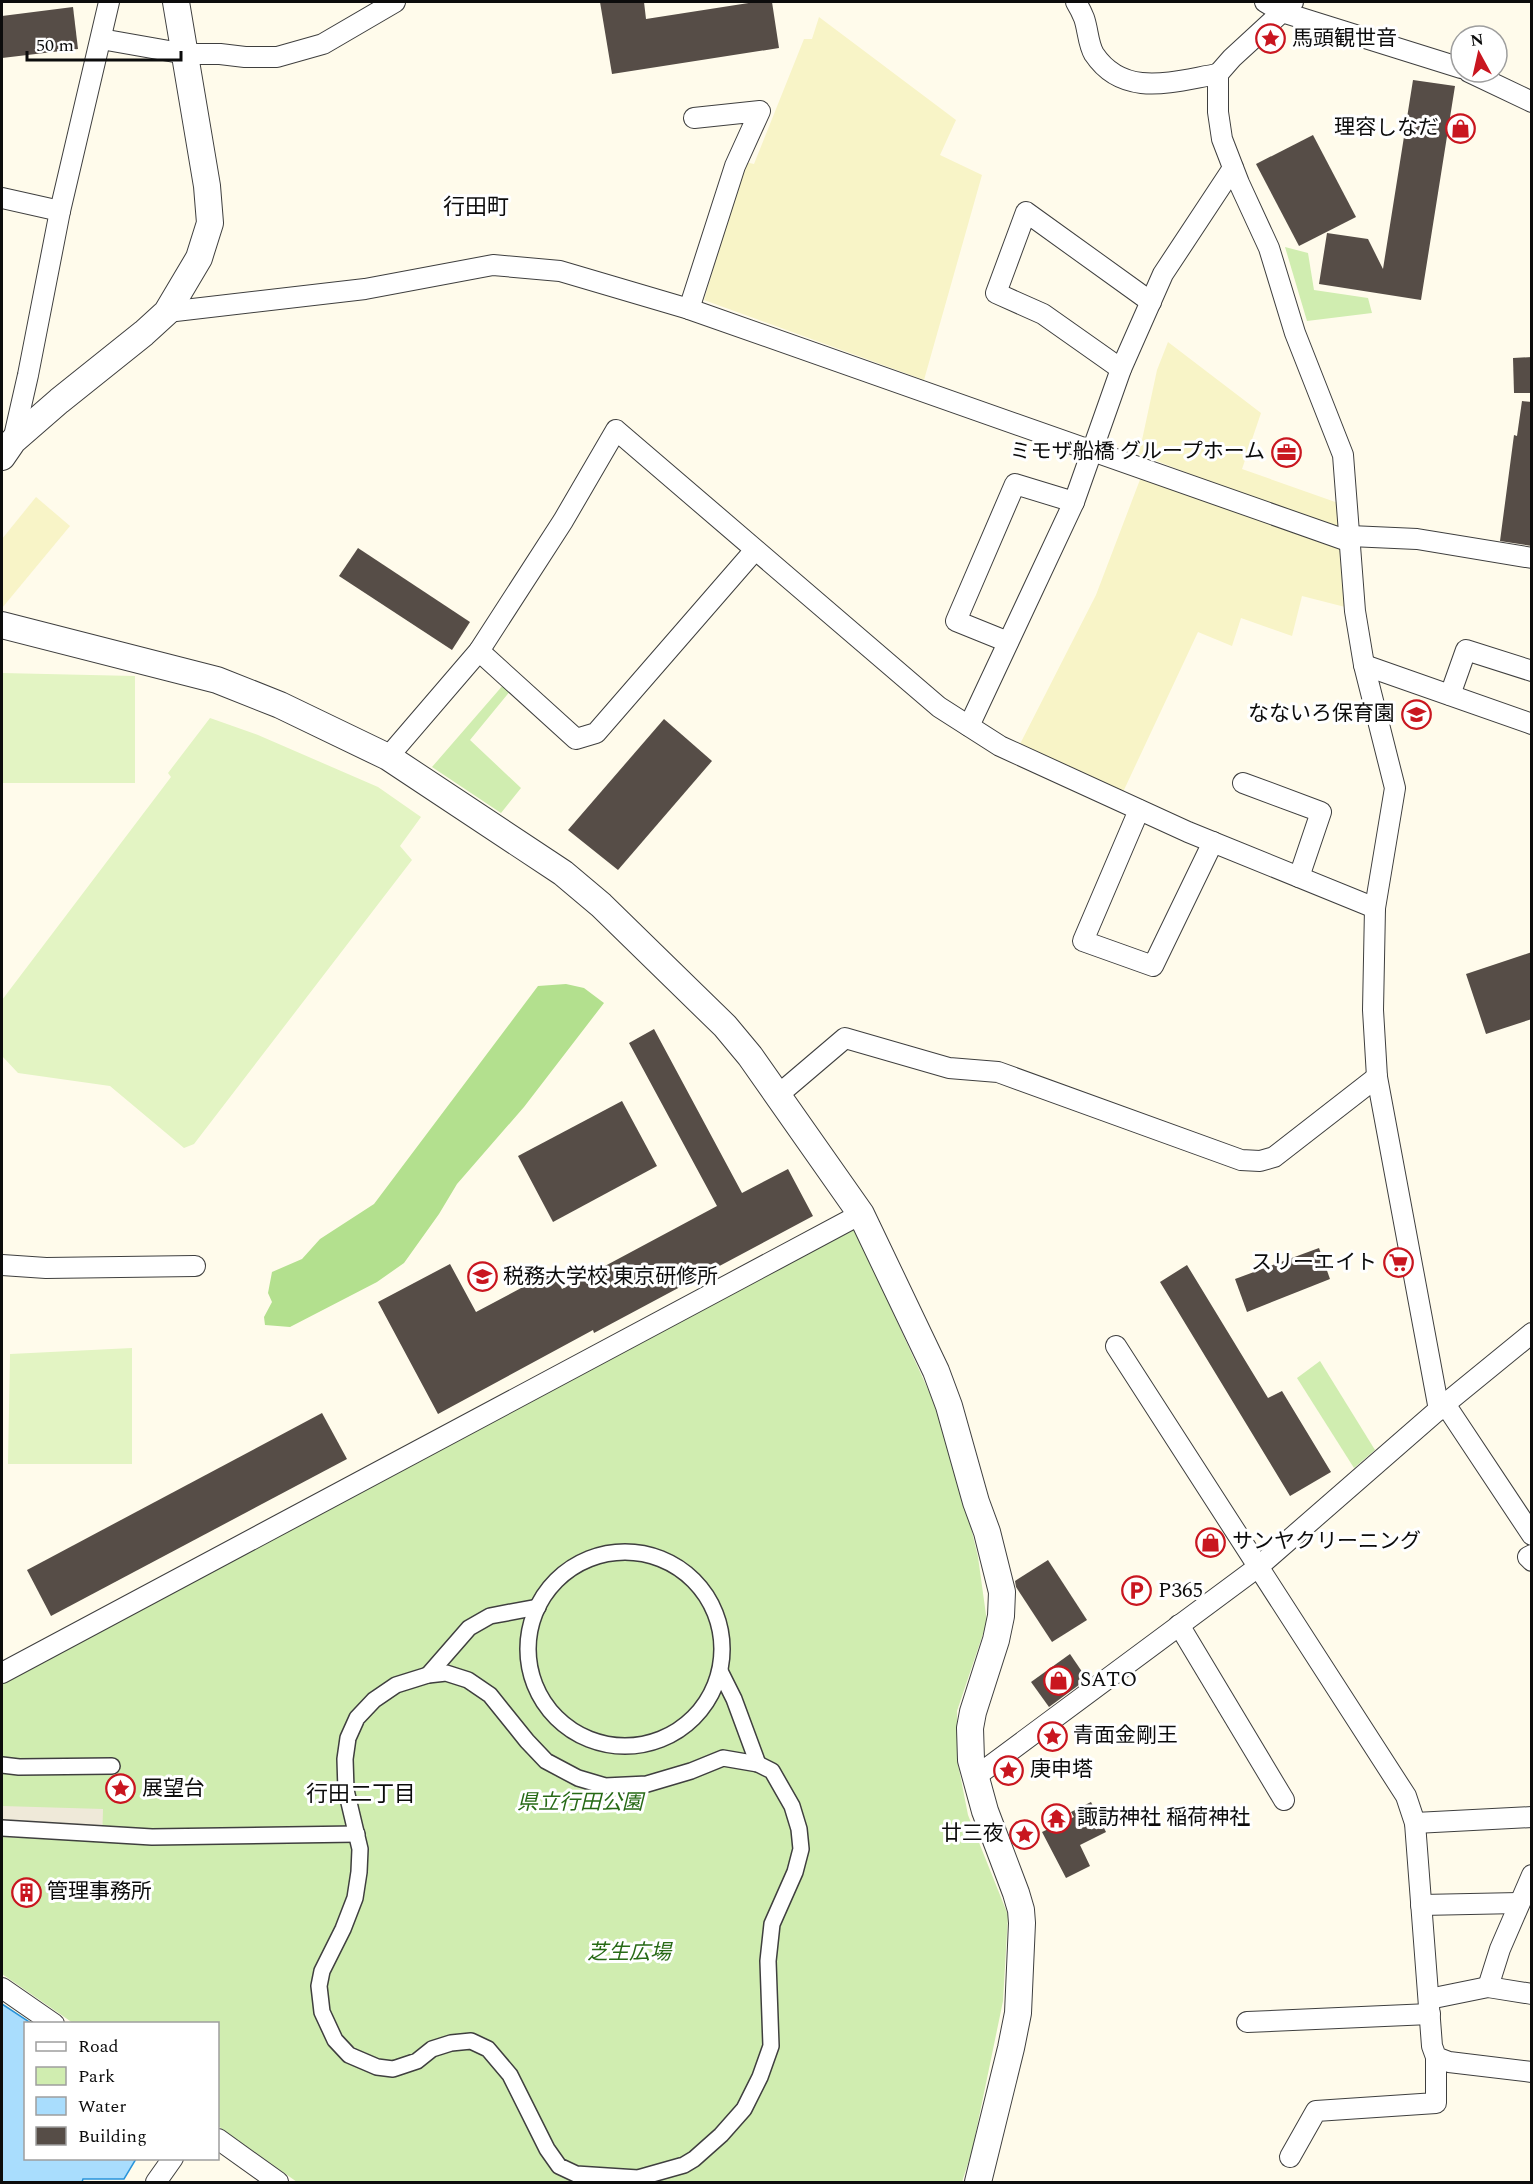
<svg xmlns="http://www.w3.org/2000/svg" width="1533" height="2184" font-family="Spectral,'Noto Sans JP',serif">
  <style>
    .farmland { fill: #f8f4c7 }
    .green { fill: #d0edb0 }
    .forest { fill: #b3e08e }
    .pitch { fill: #e3f4c3 }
    .plaza { fill: #efe9d9 }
    .water { fill: #a9ddfd; stroke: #2894db; stroke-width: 1.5 }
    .building { fill: #564d47 }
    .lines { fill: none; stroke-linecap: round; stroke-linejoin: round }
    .pedestrian-casing { stroke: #3f3f3f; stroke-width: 18 }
    .minor-casing { stroke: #3f3f3f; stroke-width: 22 }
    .tertiary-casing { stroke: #3f3f3f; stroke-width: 28 }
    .pedestrian { stroke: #fff; stroke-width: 15 }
    .minor { stroke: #fff; stroke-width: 20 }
    .tertiary { stroke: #fff; stroke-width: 26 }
    .labels { text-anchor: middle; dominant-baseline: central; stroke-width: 6; stroke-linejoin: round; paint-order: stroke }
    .poi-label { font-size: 21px; fill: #0c0c0c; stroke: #fff; text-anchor: start }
    .park-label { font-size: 21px; font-style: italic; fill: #276a16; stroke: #fff }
    .neighbourhood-label { font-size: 22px; fill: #0c0c0c; stroke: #fff }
  </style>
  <rect width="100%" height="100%" fill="#fffbeb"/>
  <g class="farmland">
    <path d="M819,17l137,103 -16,35 42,20 -58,205 -220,-80 41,-138 9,2 50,-125h8z"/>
    <path d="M1168,342l93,71 -19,56 99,35 -1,23 -8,3 -193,-76 18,-84z"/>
    <path d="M1141,477l198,68 5,6 5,57 -47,-12 -10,40 -51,-18 -9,28 -34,-14 -75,160 -104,-46 77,-151z"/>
    <path d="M36,497l34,29 -68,82v-69z"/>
  </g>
  <g class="green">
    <path d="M1285,247l23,6 6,37 54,8 4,15 -65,8z"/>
    <path d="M504,684l7,6 -41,50 51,48 -20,25 -69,-46z"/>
    <path d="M854,1227l77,169 27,77 20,84 9,65 -30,89 1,53 10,51 40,100 -5,86 -31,150 -10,31h-665l-79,-56v-102l-145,-1 -71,-49v-292z"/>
    <path d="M1320,1361l55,89 -21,18 -57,-90z"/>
  </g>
  <path class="forest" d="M566,984l18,4 20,15 -80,104 -67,77 -18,30 -35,49 -27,19 -87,45 -25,-2 -1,-8 8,-15 -4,-9 4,-21 30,-13 18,-20 54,-35 164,-218z"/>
  <g class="pitch">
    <path d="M2,673l133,3v107h-133z"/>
    <path d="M210,718l48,17 120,52 43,30 -21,29 12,14 -218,284 -10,4 -74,-62 -92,-13 -16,-17v-56l169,-223 -3,-4z"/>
    <path d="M132,1348v116h-124l2,-110z"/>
  </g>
  <path class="plaza" d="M2,1806l101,3 -1,32 -100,-4z"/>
  <path class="water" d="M2,2004l29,19 -5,1v134l110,1 -12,20h-41l-1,3h-80z"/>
  <g class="building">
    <path d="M600,2h44l2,17 109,-17h17l7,46 -167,26z"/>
    <path d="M73,7l5,42 -76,9v-42z"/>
    <path d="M1413,80l42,6 -34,214 -102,-16 8,-51 41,6 15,30z"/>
    <path d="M1313,135l43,82 -57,29 -43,-82z"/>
    <path d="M1532,357v36h-18l-1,-35z"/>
    <path d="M1522,401l10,1v144l-32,-5 14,-106 3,1z"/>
    <path d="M358,548l112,74 -18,28 -113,-74z"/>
    <path d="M664,719l48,42 -94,109 -50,-40z"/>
    <path d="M1532,952v67l-46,15 -20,-60z"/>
    <path d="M654,1029l88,164 46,-24 25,47 -219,117 -1,-3 -155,84 -60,-112 72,-38 26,48 77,-41 9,18 155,-83 -88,-163z"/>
    <path d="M622,1101l35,65 -104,56 -35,-66z"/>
    <path d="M1319,1248l11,31 -83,33 -12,-33z"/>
    <path d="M1187,1265l81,133 14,-7 49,81 -41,24 -130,-214z"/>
    <path d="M322,1413l25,46 -296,157 -24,-46z"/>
    <path d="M1048,1560l39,60 -35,22 -36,-55 -1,-6z"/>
    <path d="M1070,1654l17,25 -38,28 -18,-25z"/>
    <path d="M1091,1802l15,30 -26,13 10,21 -24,12 -24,-46 32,-15 -3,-5z"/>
  </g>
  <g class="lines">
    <defs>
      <g id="pedestrian">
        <circle cx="625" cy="1649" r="97"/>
        <path d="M720,1671l14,28 24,65"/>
        <path d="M446,1673l22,7 22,15 37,46 19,20 32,17 27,8 42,-2 44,-13 32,-13 35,6 14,7 20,35 7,23 2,20 -6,23 -23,52 -4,37 3,85 -11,31 -16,32 -23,26 -27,24 -10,6 -46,13 -62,-4 -17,-8 -12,-17 -37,-74 -22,-26 -17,-8 -20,2 -19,6 -15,12 -24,8 -16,-2 -28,-12 -14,-15 -13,-28 -3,-26 3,-15 21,-42 12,-31 4,-26 1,-23 -14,-59 -1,-31 3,-21 9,-20 17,-18 22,-15 32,-10z"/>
        <path d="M428,1675l41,-47 21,-12 48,-9"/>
        <path d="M2,1765l17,2 93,-1"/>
        <path d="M2,1828l150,9 205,-3"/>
      </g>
      <g id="minor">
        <path d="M1076,2c3,5 6,11 8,16 4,11 4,26 10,36 30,45 80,27 124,20"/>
        <path d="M1265,2l17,10 179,56"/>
        <path d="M1293,2l-61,56 -14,16v38l4,27 17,44 30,65 26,85 48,122 12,156 9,54 31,123 -20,120 -2,102 4,67 62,333"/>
        <path d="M101,39l85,15h34l25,3h32l46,-13 72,-42"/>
        <path d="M1469,72l63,30"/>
        <path d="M2,198l58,13"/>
        <path d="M689,309l46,-143 25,-55 -66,7"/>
        <path d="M167,312l198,-23 128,-24 67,6 129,38 662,233"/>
        <path d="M1121,369l-78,-55 -47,-21 30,-81 125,90"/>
        <path d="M13,441l15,-66 32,-164 49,-209"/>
        <path d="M1350,536l67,3 115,19"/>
        <path d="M1008,642l-52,-21 59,-137 59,18"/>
        <path d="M479,651l97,88 20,-6 159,-183"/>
        <path d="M1364,665l168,59"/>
        <path d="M1450,695l16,-45 66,21"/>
        <path d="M969,726l105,-224 47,-133 42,-95 70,-106"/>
        <path d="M388,757l91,-106 84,-130 53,-91 323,277 61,39 188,86 187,76"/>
        <path d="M1243,783l78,29 -22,65"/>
        <path d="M1139,810l-56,131 70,25 60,-124"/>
        <path d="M778,1095l67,-57 104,30 49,4 243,88 19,1 14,-4 103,-80"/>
        <path d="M2,1265l44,3 149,-2"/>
        <path d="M1116,1346l290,450 9,27 17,223 4,11 13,5 83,10"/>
        <path d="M1445,1404l87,131"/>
        <path d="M1532,1555l-4,2 4,4"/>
        <path d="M1179,1625l105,175"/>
        <path d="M2,1673l859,-459"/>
        <path d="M975,1777l283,-210 187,-163 87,-71"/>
        <path d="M1415,1823l117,-6"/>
        <path d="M1421,1905l98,-2"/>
        <path d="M1488,1987l12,-38 32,-74"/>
        <path d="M2,1988l52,36"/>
        <path d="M1429,1999l59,-12 44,7"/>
        <path d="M1247,2022l183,-8"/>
        <path d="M218,2139l60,43"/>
        <path d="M1290,2157l26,-46 120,-8v-46"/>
        <path d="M156,2182l17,-24"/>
      </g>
      <g id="tertiary">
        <path d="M2,457l11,-16 46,-40 85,-68 23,-21 32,-54 11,-35 -3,-37 -31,-184"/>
        <path d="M2,625l215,55 63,25 108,52 175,116 38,32 85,83 39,38 25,30 111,158 75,157 13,35 27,96 11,30 15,60 -1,24 -5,24 -23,72 -3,16 1,32 14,51 31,82 5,17 1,13 -4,90 -7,35 -33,134"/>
      </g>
    </defs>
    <use href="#pedestrian" class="pedestrian-casing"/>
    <use href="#minor" class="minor-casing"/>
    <use href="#tertiary" class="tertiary-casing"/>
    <use href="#pedestrian" class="pedestrian"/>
    <use href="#minor" class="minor"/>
    <use href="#tertiary" class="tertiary"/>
  </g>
  <defs>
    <symbol id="sight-ring" viewBox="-11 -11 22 22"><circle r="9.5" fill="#fff" stroke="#c9161f" stroke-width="1.5"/><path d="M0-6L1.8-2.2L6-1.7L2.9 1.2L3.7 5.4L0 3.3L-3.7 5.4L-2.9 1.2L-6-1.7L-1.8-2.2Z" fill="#c9161f"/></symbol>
    <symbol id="shop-ring" viewBox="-11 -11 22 22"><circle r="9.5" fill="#fff" stroke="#c9161f" stroke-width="1.5"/><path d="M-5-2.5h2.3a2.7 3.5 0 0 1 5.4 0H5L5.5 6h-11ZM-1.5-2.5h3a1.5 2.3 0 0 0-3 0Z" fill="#c9161f"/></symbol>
    <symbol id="office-ring" viewBox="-11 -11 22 22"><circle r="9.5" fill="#fff" stroke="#c9161f" stroke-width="1.5"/><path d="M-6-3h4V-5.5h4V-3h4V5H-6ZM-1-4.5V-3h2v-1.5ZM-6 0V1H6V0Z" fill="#c9161f"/></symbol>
    <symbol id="school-ring" viewBox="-11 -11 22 22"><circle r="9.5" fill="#fff" stroke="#c9161f" stroke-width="1.5"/><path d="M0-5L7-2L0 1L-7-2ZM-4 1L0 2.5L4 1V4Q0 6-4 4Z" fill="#c9161f"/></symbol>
    <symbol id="supermarket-ring" viewBox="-11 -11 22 22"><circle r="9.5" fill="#fff" stroke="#c9161f" stroke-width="1.5"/><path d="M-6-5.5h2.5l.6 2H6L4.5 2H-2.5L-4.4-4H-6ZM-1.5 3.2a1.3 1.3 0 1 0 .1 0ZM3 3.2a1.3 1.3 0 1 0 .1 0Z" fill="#c9161f"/></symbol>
    <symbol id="university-ring" viewBox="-11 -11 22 22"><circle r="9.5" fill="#fff" stroke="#c9161f" stroke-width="1.5"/><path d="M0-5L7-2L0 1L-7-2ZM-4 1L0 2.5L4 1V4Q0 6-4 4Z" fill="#c9161f"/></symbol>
    <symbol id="parking-ring" viewBox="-11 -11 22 22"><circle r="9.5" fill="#fff" stroke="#c9161f" stroke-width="1.5"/><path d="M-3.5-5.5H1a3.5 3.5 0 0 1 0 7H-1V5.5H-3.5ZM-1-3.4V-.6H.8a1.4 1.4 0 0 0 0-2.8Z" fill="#c9161f"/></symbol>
    <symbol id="temple-ring" viewBox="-11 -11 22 22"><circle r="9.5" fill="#fff" stroke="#c9161f" stroke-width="1.5"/><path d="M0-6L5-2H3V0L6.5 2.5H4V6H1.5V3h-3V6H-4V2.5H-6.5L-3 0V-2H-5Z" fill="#c9161f"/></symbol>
    <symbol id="building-ring" viewBox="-11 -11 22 22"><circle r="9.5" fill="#fff" stroke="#c9161f" stroke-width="1.5"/><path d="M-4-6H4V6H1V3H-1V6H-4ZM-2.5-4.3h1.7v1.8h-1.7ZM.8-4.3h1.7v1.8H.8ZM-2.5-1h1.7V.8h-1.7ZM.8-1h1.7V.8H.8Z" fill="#c9161f"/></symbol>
  </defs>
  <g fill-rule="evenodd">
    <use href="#sight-ring" x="1254" y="22" width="33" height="33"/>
    <use href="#shop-ring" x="1444" y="112" width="33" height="33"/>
    <use href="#office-ring" x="1270" y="436" width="33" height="33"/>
    <use href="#school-ring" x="1400" y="698" width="33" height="33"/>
    <use href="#supermarket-ring" x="1382" y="1246" width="33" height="33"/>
    <use href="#university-ring" x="466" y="1260" width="33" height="33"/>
    <use href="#shop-ring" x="1194" y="1526" width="33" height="33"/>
    <use href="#parking-ring" x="1120" y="1574" width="33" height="33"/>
    <use href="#shop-ring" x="1042" y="1664" width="33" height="33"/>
    <use href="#sight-ring" x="1036" y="1720" width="33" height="33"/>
    <use href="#sight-ring" x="992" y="1754" width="33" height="33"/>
    <use href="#sight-ring" x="104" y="1772" width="33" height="33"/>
    <use href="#temple-ring" x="1040" y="1802" width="33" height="33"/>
    <use href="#sight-ring" x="1008" y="1818" width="33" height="33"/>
    <use href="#building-ring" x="10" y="1876" width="33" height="33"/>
  </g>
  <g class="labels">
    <g class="poi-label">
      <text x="1292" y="39">馬頭観世音</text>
      <text x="1439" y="128" text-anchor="end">理容しなだ</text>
      <text x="1265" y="452" text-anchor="end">ミモザ船橋 グループホーム</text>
      <text x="1395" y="714" text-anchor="end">なないろ保育園</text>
      <text x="1377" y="1263" text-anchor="end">スリーエイト</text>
      <text x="503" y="1277">税務大学校 東京研修所</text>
      <text x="1232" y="1542">サンヤクリーニング</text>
      <text x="1158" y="1591">P365</text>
      <text x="1080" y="1680">SATO</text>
      <text x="1073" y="1736">青面金剛王</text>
      <text x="1030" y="1770">庚申塔</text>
      <text x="142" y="1789">展望台</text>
      <text x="1077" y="1818">諏訪神社 稲荷神社</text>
      <text x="1004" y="1834" text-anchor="end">廿三夜</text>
      <text x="47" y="1892">管理事務所</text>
    </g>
    <g class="park-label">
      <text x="580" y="1803">県立行田公園</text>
      <text x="629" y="1953">芝生広場</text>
    </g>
    <g class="neighbourhood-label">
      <text x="476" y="207">行田町</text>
      <text x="361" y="1794">行田二丁目</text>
    </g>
  </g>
  <rect width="1533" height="2184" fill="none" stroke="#0c0c0c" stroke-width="6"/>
  <rect x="24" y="2022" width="195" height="138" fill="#ffffff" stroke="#9e9e9e" stroke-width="1.5"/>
  <rect x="36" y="2042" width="30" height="9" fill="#ffffff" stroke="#9e9e9e" stroke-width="1.5"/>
  <text x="78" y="2052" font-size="18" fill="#0c0c0c">Road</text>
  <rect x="36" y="2067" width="30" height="18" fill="#d0edb0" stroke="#9e9e9e" stroke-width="1.5"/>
  <text x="78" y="2082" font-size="18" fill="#0c0c0c">Park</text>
  <rect x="36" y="2097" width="30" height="18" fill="#a9ddfd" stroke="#9e9e9e" stroke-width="1.5"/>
  <text x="78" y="2112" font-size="18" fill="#0c0c0c">Water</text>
  <rect x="36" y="2127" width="30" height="18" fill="#564d47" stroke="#9e9e9e" stroke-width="1.5"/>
  <text x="78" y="2142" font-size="18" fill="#0c0c0c">Building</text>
  <g transform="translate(1479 54) rotate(352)"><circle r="28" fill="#ffffff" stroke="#9e9e9e" stroke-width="1.5"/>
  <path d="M0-4.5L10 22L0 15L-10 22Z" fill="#c9161f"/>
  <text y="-9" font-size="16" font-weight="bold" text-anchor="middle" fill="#0c0c0c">N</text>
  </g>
  <path d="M27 51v9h154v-9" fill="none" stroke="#0c0c0c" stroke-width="3"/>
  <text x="36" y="51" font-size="18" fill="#0c0c0c" stroke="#ffffff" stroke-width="4.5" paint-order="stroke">50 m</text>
</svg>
